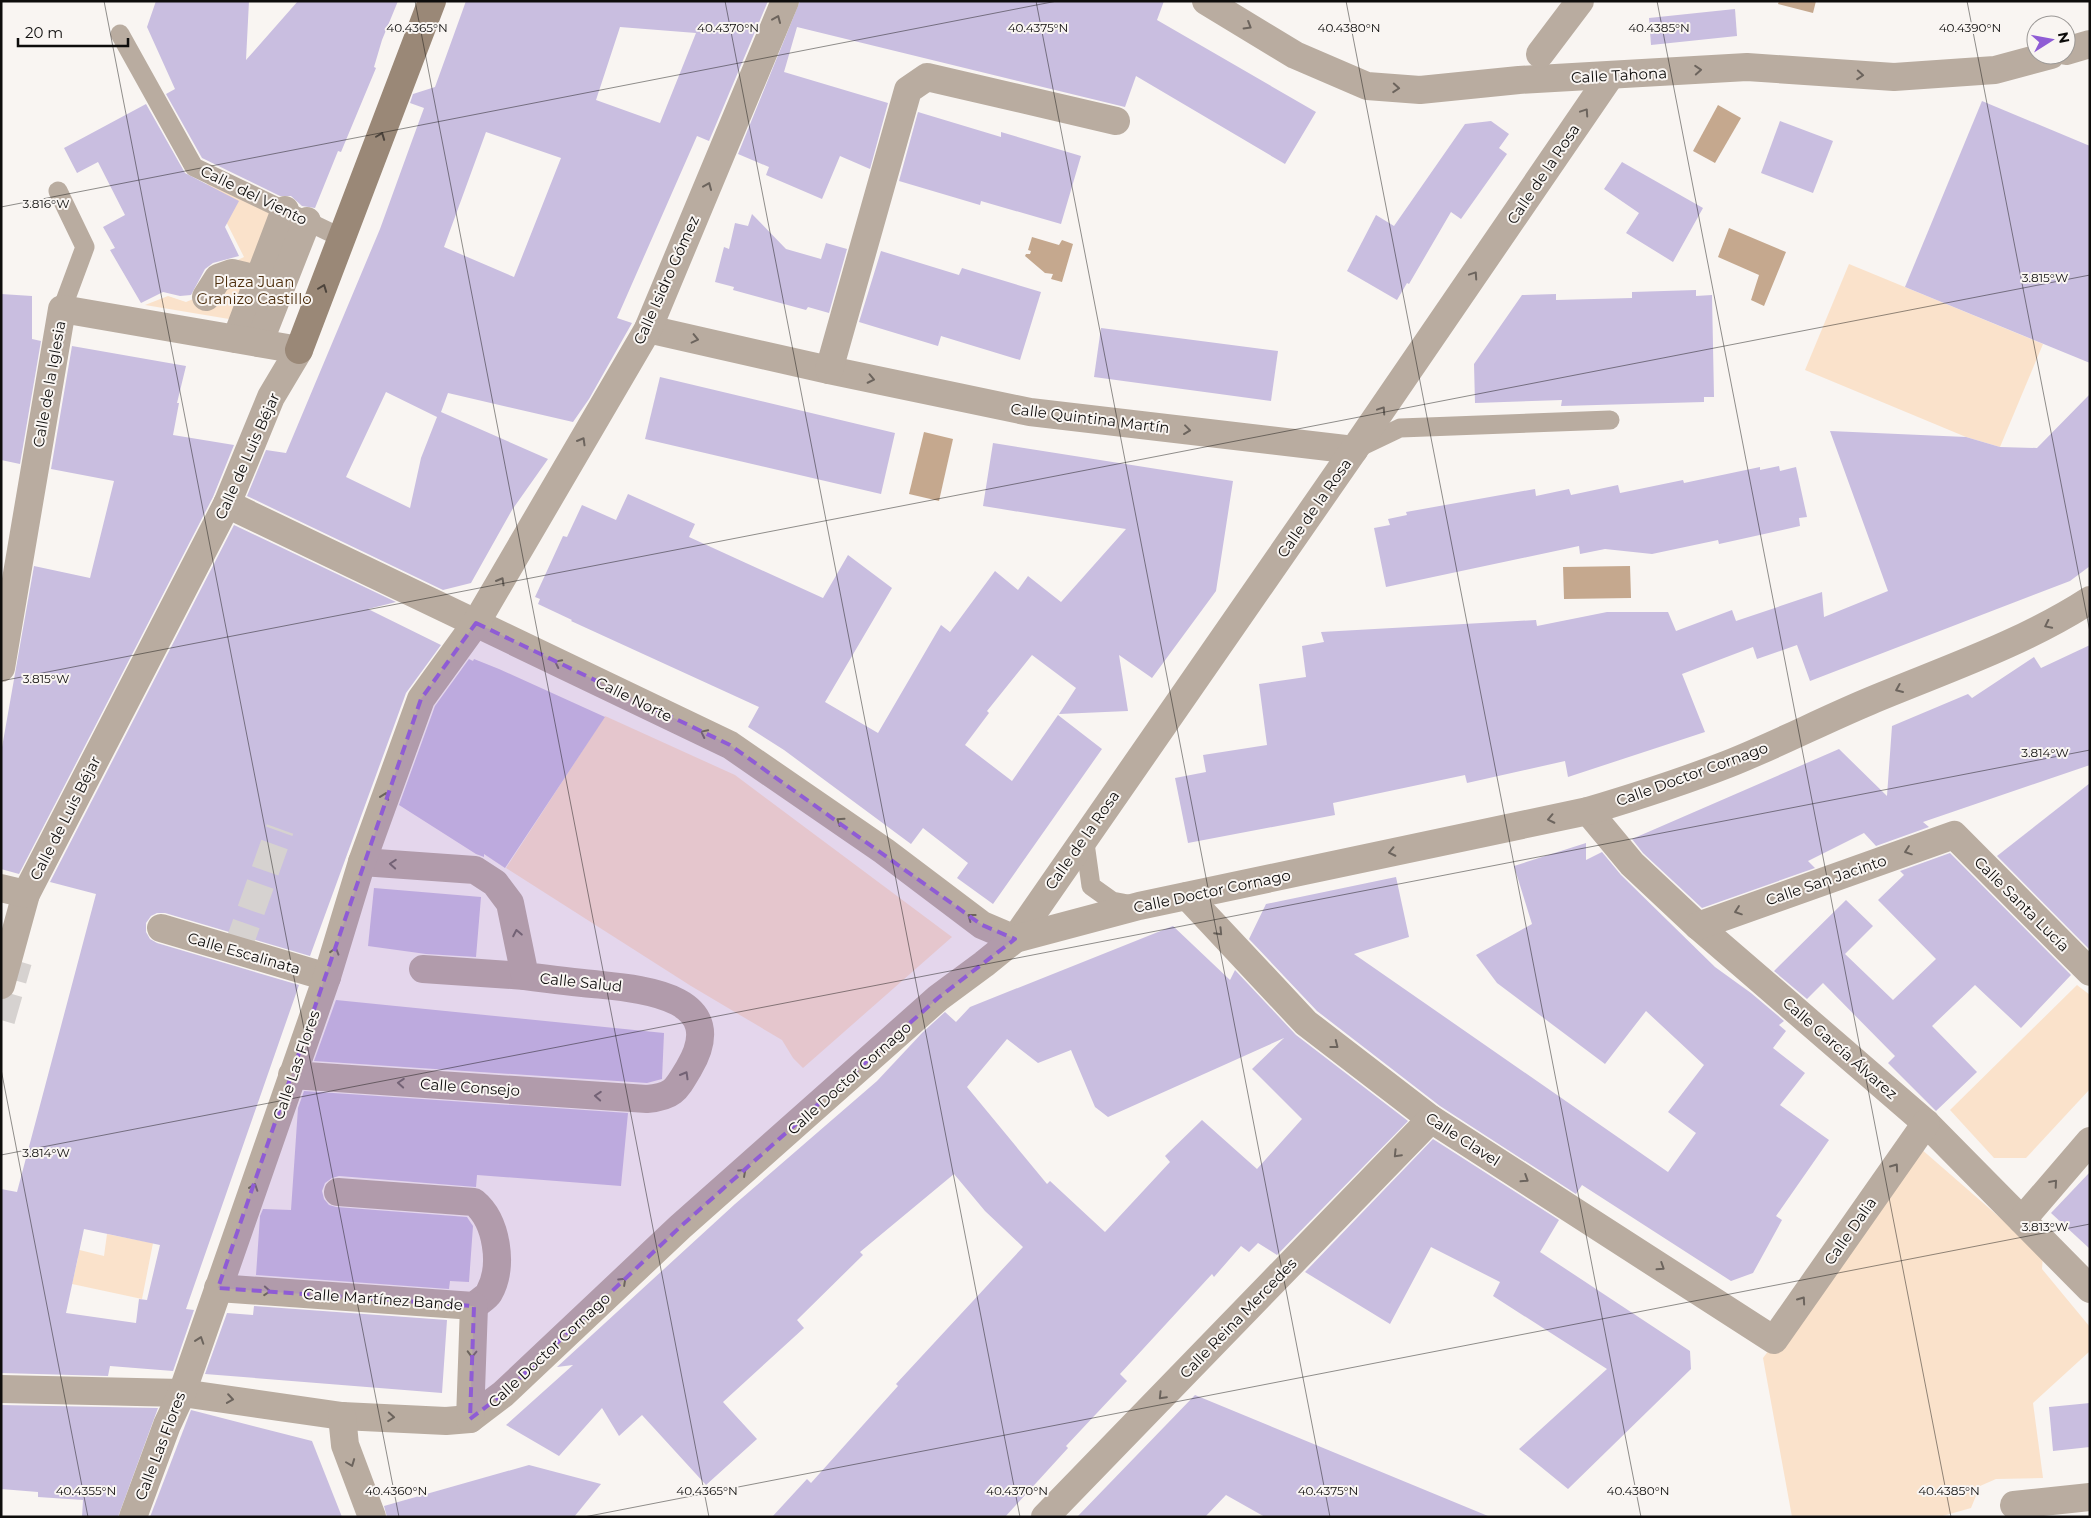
<svg xmlns="http://www.w3.org/2000/svg" width="2091" height="1518" font-family="Montserrat,sans-serif">
  <style>
    .green { fill: #fae2cb }
    .water { fill: #c5a88e }
    .building { fill: #c9bee0; fill-rule: evenodd }
    .lines { fill: none; stroke-linecap: round; stroke-linejoin: round }
    .street-tunnel { stroke: #d6d2d0; stroke-width: 28; stroke-dasharray: 28 14; stroke-linecap: butt }
    .secondary-tunnel { stroke: #d6d2d0; stroke-width: 28; stroke-dasharray: 28 14; stroke-linecap: butt }
    .lane { stroke: #b9aca0; stroke-width: 19 }
    .street { stroke: #b9aca0; stroke-width: 28 }
    .secondary { stroke: #9a8877; stroke-width: 28 }
    .oneway { stroke: #6c645d }
    .oneway2 { stroke: #4d443c }
    .marked { fill: #8f5cd5; fill-opacity: 0.2; stroke: #8f5cd5; stroke-width: 4; stroke-dasharray: 10 6; stroke-linejoin: round }
    .ticks { fill: none; stroke: #0e0d0c; stroke-width: 1; stroke-opacity: 0.45 }
    .labels { text-anchor: middle; dominant-baseline: central; stroke-width: 4; stroke-linejoin: round; paint-order: stroke }
    .street-label { font-size: 15px; fill: #0e0d0c; stroke: #f9f5f2 }
    .park-label { font-size: 15px; fill: #4d2f0e; stroke: #f9f5f2 }
    .ticks-label { font-size: 12px; text-anchor: middle; fill: #0e0d0c; stroke: #f9f5f2; stroke-width: 4; stroke-linejoin: round; paint-order: stroke }
  </style>
  <rect width="100%" height="100%" fill="#f9f5f2"/>
  <g class="green">
    <path d="M204,178l71,35 2,114 -132,-22 23,-9 18,6 12,-5 14,-25 32,-15z"/>
    <path d="M1849,264l194,80 -43,103 -34,-10 -161,-67z"/>
    <path d="M605,716l130,59 217,162 -149,131 -10,-10 -11,-18 -91,-54 -185,-118z"/>
    <path d="M2077,985l13,10v94l-64,69h-32l-44,-48z"/>
    <path d="M1920,1148l123,107 -1,14 48,58v24l-57,52 10,75 -47,1 -16,7 -9,22 -32,9h-147l-29,-159z"/>
    <path d="M107,1234l46,9 -11,56 -70,-15 6,-26 -23,-14 49,12z"/>
  </g>
  <g class="water">
    <path d="M1779,1h37l-3,12 -35,-9z"/>
    <path d="M1718,105l23,13 -26,45 -22,-12z"/>
    <path d="M1729,228l57,24 -22,54 -13,-6 8,-25 -41,-18z"/>
    <path d="M1032,237l27,8 3,-5 11,4 -11,38 -11,-3 2,-5 -8,-1 -20,-17 1,-2h4l1,-3 -3,-1z"/>
    <path d="M924,432l29,7 -14,62 -30,-7z"/>
    <path d="M1630,566l1,32 -67,1 -1,-32z"/>
  </g>
  <g class="building">
    <path d="M156,1h93l-3,59 52,-59h100l-16,39 -8,27 2,1 -35,84 -3,-1 -23,57 -13,-2 -11,-10h-11l-78,-38 -36,-64 9,-5 -28,-62z"/>
    <path d="M466,1h302l-59,140 -12,-5 -80,182 15,5 -43,76 -16,23 -125,-29 -7,19 107,47 -36,51 -41,73 -28,7 -196,-94 19,-46 20,3 94,-224 33,-91 11,-30 -14,-5 3,-9 22,-7zM620,27l76,6 -36,90 -64,-23zM486,132l75,26 -47,119 -70,-30zM386,392l51,25 -16,41 -11,50 -64,-31z"/>
    <path d="M800,1h364l-7,19 159,92 -31,52 -149,-88 -11,31 -328,-80 -13,45 104,31 -18,66 -30,-13 -18,43 -56,-24 3,-8 -31,-13z"/>
    <path d="M1735,9l2,27 -86,9 -2,-27z"/>
    <path d="M1982,101l108,45v217l-185,-76z"/>
    <path d="M146,104l39,69 54,28 -14,26 14,29 -26,7 -8,6 -14,26 -11,1 -17,-4 -22,11 -31,-53 5,-2 -12,-21 22,-12 -27,-53 -21,11 -13,-25z"/>
    <path d="M918,112l83,25v-5l80,24 -20,68 -80,-23 -1,4 -81,-24z"/>
    <path d="M1491,121l18,13 -10,14 8,6 -46,65 -10,-7 -42,72 -2,-1 -10,17 -50,-29 29,-56 18,11 71,-102z"/>
    <path d="M1780,121l53,20 -20,52 -52,-20z"/>
    <path d="M1622,162l81,46 -30,54 -47,-29 13,-20 -35,-24z"/>
    <path d="M752,214l34,35 35,10 5,-16 21,6 -18,64 -21,-6 -2,3 -73,-20 1,-3 -19,-5 9,-35 5,2 6,-26 13,3z"/>
    <path d="M881,251l78,24 3,-7 79,24 -21,68 -79,-24 -3,10 -79,-24z"/>
    <path d="M1696,290v6l16,-1 2,102h-10v5l-143,4 1,-6 -87,3 -1,-39 48,-69 34,-1v6l76,-2v-6z"/>
    <path d="M1,294l31,2v43l9,2 -21,123 -19,-4z"/>
    <path d="M1101,328l177,23 -7,50 -177,-24z"/>
    <path d="M72,346l114,20 -9,37h2l-6,32 61,10 -21,52 -194,377 -18,-5v-116l33,-187 56,12 24,-97 -63,-12z"/>
    <path d="M660,377l235,56 -14,61 -236,-55z"/>
    <path d="M2090,394v172l-20,15 -260,100 -13,-36 -40,14 -4,-12 -71,27 23,58 -137,45 -3,-16 -98,22 -2,-8 -132,28 2,12 -147,28 -13,-65 31,-6 -3,-17 64,-10 -8,-61 47,-7 -4,-31 22,-4 -3,-10 215,-12 1,6 70,-14h61l8,19 56,-21 4,11 86,-29 2,25 64,-26 -58,-160 136,6 34,10 37,1z"/>
    <path d="M993,443l240,38 -17,110 -64,87 -33,-23 9,56 -69,3 17,-26 -44,-33 -45,56 2,2 -24,32 47,36 46,-66 44,34 -109,155 -36,-26 11,-15 -45,-35 -12,16 -127,-94 -36,-23 11,-20 -188,-86 1,-1 -34,-16 2,-5 -5,-2 28,-61 4,1 15,-32 34,15 12,-26 67,30 -6,13 134,61 25,-43 44,33 -67,114 53,31 63,-108 9,7 45,-61 23,19 10,-14 33,26 65,-73 -143,-23z"/>
    <path d="M1779,466l1,5 16,-4 11,50 -8,1 1,8 -81,18 -1,-4 -66,14 -47,-5 -25,5 -1,-8 -193,41 -12,-59 16,-3 -2,-6 19,-4 -1,-3 129,-23 1,7 33,-7 2,6 47,-10 2,8 63,-13 1,3 76,-16v3z"/>
    <path d="M234,525l162,77 -28,7 73,36 -35,48 -96,263 -145,-43h-8l-6,3 -5,7v9l4,7 7,4 142,42 -113,324 8,1 -21,61 -63,-5 -2,10 -107,-3v-184l16,3 79,-298 -46,-12zM84,1229l76,16 -13,55 -8,-1 -3,24 -70,-10z"/>
    <path d="M2090,645v120l-167,57 6,5 -53,19 -12,-13 -56,28 7,7 -113,40 -59,-55 -11,-14 207,-90 48,47 5,-70 76,-32 4,4 62,-41 7,11z"/>
    <path d="M469,659l4,2 1,-2 25,10 106,48 -100,151 -21,-14v3l-8,-3 -77,-49 36,-99z"/>
    <path d="M2090,783v167l-93,-94z"/>
    <path d="M1586,843v17l16,-8 19,23 94,92 36,26 33,28 -5,4 7,6 -13,17 32,25 -25,32 49,35 -53,76 6,4 -29,53 -22,8 -149,-96 -6,9 -136,-88 -123,-95 -68,-72 17,-35 130,-27 13,60 -55,17 314,218 28,-39 -28,-21 36,-47 -58,-54 -41,53 -108,-81 -21,-28 56,-31 -18,-58z"/>
    <path d="M1950,853l121,122 -50,53 -46,-43 -43,41 45,46 -41,39 -48,-48 7,-7 -72,-73 -16,16 -33,-28 72,-71 27,26 -28,28 48,46 43,-41 -58,-59 26,-25 -4,-4z"/>
    <path d="M374,888l107,9 -5,60 -50,-3 -58,-8z"/>
    <path d="M1173,926l57,54 5,-10 61,65 112,86 -131,134 -19,-12 -9,9 -8,-6 -27,31 -2,-3 -92,100 7,7 -61,65 2,2 -63,69h-233l35,-38 4,4 87,-97 -2,-2 127,-137 -38,-36 -31,-37 -94,78 3,3 -66,65 7,8 -81,74 34,37 -51,46 -64,-70 -23,21 -17,-28 -43,48 -53,-31 67,-60 -16,2 178,-163 142,-123 45,-48 23,-21 11,10 14,-15zM1284,1038l-32,31 50,50 -45,50 -55,-49 -37,36 5,6 -65,70 -55,-51 -3,3 -80,-97 40,-48 31,24 33,-13 24,57 13,10z"/>
    <path d="M336,1000l328,33 -2,46 -15,4 -333,-22z"/>
    <path d="M304,1091l324,22 -7,73 -144,-11 -1,12 -137,-11 -7,2 -7,5 -3,8 2,8 5,6 7,2 131,10 6,9 -4,56 -19,-1 -1,8 -193,-14 4,-59 3,-7 28,1 7,-102z"/>
    <path d="M1433,1139l126,81 -19,32 150,99 1,18 -123,120 -49,-40 88,-80 -114,-73 7,-14 -69,-35 -41,77 -85,-52z"/>
    <path d="M2090,1172v77l-39,-36z"/>
    <path d="M254,1306l193,14 -5,73 -237,-19 22,-61 26,2z"/>
    <path d="M1195,1395l293,121v1h-223l-39,-22 -21,22h-128z"/>
    <path d="M2090,1403v44l-37,4 -4,-44z"/>
    <path d="M1,1405l157,3 -40,109h-36l1,-17 -45,-3v-5l-37,-3z"/>
    <path d="M191,1410l121,31 30,76h-192z"/>
    <path d="M529,1465l72,19 -27,33h-187l-3,-11z"/>
  </g>
  <g class="lines">
    <path class="street-tunnel" d="M237,950l43,-121"/>
    <path class="secondary-tunnel" d="M1,1020l17,-59"/>
    <g class="lane">
      <path d="M120,34l74,133 148,71"/>
      <path d="M58,191l27,56 -23,62"/>
      <path d="M1356,449l44,-21 210,-8"/>
      <path d="M1084,836l7,50 21,15 21,4"/>
    </g>
    <g class="street">
      <path d="M1206,1l89,54 72,31 53,4 99,-10 228,-13 147,10 101,-7 56,-15"/>
      <path d="M2066,51l24,-7"/>
      <path d="M1540,54l40,-53"/>
      <path d="M206,297l12,-19 14,-5 26,6"/>
      <path d="M648,329l181,41 201,42 324,38"/>
      <path d="M236,339l49,-129"/>
      <path d="M259,343l48,-122"/>
      <path d="M829,370l79,-280 19,-13 189,44"/>
      <path d="M227,504l503,241 154,106 98,74 33,14"/>
      <path d="M1,668l61,-359 237,41 -28,47 -44,107 -201,390 -25,91"/>
      <path d="M1588,811l44,53 66,62 228,197 164,166"/>
      <path d="M1,888l25,6"/>
      <path d="M1187,896l119,127 125,96 343,221 152,-217"/>
      <path d="M1698,926l256,-91 136,137"/>
      <path d="M161,928l166,49"/>
      <path d="M1015,939l339,-489 256,-374"/>
      <path d="M423,969l102,7"/>
      <path d="M292,1075l355,24c26,-2 29,-9 42,-31 43,-73 -49,-79 -96,-84 -22,-2 -45,-5 -68,-8l-15,-73 -15,-20 -20,-13 -113,-8"/>
      <path d="M2022,1220l68,-79"/>
      <path d="M218,1288l256,18c4,-4 12,-8 15,-13 15,-27 8,-72 -15,-91l-136,-10"/>
      <path d="M1,1389l181,4 160,23 104,5 24,-2 33,-25 177,-167 258,-229 46,-34 31,-25 124,-33 449,-95c47,-14 94,-29 140,-47 48,-19 94,-43 142,-63 74,-31 152,-57 220,-101"/>
      <path d="M342,1416l3,29 27,72"/>
      <path d="M470,1419l4,-113"/>
      <path d="M2014,1505l76,-8"/>
      <path d="M133,1517l34,-92 15,-32 145,-416 35,-115 59,-163 55,-76 172,-294 137,-328"/>
      <path d="M1045,1517l386,-398"/>
    </g>
    <path class="secondary" d="M299,350l133,-349"/>
  </g>
  <defs><path id="oneway-chevron" d="M-2-3.5L2.5 0L-2 3.5" fill="none" stroke-width="1.6" stroke-linecap="round" stroke-linejoin="round" transform="scale(1.25)"/></defs>
  <g class="oneway">
    <use href="#oneway-chevron" transform="translate(777 19) rotate(-67)"/>
    <use href="#oneway-chevron" transform="translate(1248 26) rotate(31)"/>
    <use href="#oneway-chevron" transform="translate(1698 70) rotate(-4)"/>
    <use href="#oneway-chevron" transform="translate(1860 75) rotate(4)"/>
    <use href="#oneway-chevron" transform="translate(1396 88) rotate(4)"/>
    <use href="#oneway-chevron" transform="translate(1585 112) rotate(-56)"/>
    <use href="#oneway-chevron" transform="translate(708 186) rotate(-67)"/>
    <use href="#oneway-chevron" transform="translate(1474 275) rotate(-56)"/>
    <use href="#oneway-chevron" transform="translate(695 339) rotate(13)"/>
    <use href="#oneway-chevron" transform="translate(871 379) rotate(12)"/>
    <use href="#oneway-chevron" transform="translate(1382 410) rotate(-56)"/>
    <use href="#oneway-chevron" transform="translate(1187 430) rotate(7)"/>
    <use href="#oneway-chevron" transform="translate(582 441) rotate(-60)"/>
    <use href="#oneway-chevron" transform="translate(501 581) rotate(-60)"/>
    <use href="#oneway-chevron" transform="translate(2048 625) rotate(154)"/>
    <use href="#oneway-chevron" transform="translate(558 663) rotate(-154)"/>
    <use href="#oneway-chevron" transform="translate(1899 689) rotate(157)"/>
    <use href="#oneway-chevron" transform="translate(704 733) rotate(-154)"/>
    <use href="#oneway-chevron" transform="translate(385 796) rotate(-70)"/>
    <use href="#oneway-chevron" transform="translate(1551 819) rotate(168)"/>
    <use href="#oneway-chevron" transform="translate(840 821) rotate(-146)"/>
    <use href="#oneway-chevron" transform="translate(1908 851) rotate(161)"/>
    <use href="#oneway-chevron" transform="translate(1392 852) rotate(168)"/>
    <use href="#oneway-chevron" transform="translate(393 864) rotate(-176)"/>
    <use href="#oneway-chevron" transform="translate(1738 911) rotate(161)"/>
    <use href="#oneway-chevron" transform="translate(971 917) rotate(-143)"/>
    <use href="#oneway-chevron" transform="translate(1219 932) rotate(46)"/>
    <use href="#oneway-chevron" transform="translate(517 933) rotate(-101)"/>
    <use href="#oneway-chevron" transform="translate(335 951) rotate(-73)"/>
    <use href="#oneway-chevron" transform="translate(1335 1045) rotate(38)"/>
    <use href="#oneway-chevron" transform="translate(685 1075) rotate(-60)"/>
    <use href="#oneway-chevron" transform="translate(401 1083) rotate(-176)"/>
    <use href="#oneway-chevron" transform="translate(598 1096) rotate(-176)"/>
    <use href="#oneway-chevron" transform="translate(1397 1154) rotate(134)"/>
    <use href="#oneway-chevron" transform="translate(1895 1167) rotate(-55)"/>
    <use href="#oneway-chevron" transform="translate(743 1172) rotate(-42)"/>
    <use href="#oneway-chevron" transform="translate(1525 1179) rotate(33)"/>
    <use href="#oneway-chevron" transform="translate(2054 1183) rotate(-49)"/>
    <use href="#oneway-chevron" transform="translate(254 1187) rotate(-71)"/>
    <use href="#oneway-chevron" transform="translate(1661 1267) rotate(33)"/>
    <use href="#oneway-chevron" transform="translate(623 1281) rotate(-43)"/>
    <use href="#oneway-chevron" transform="translate(267 1291) rotate(4)"/>
    <use href="#oneway-chevron" transform="translate(1802 1300) rotate(-55)"/>
    <use href="#oneway-chevron" transform="translate(200 1340) rotate(-71)"/>
    <use href="#oneway-chevron" transform="translate(472 1354) rotate(92)"/>
    <use href="#oneway-chevron" transform="translate(1162 1396) rotate(134)"/>
    <use href="#oneway-chevron" transform="translate(230 1399) rotate(8)"/>
    <use href="#oneway-chevron" transform="translate(391 1417) rotate(4)"/>
    <use href="#oneway-chevron" transform="translate(351 1463) rotate(69)"/>
  </g>
  <g class="oneway2">
    <use href="#oneway-chevron" transform="translate(381 136) rotate(-69)"/>
    <use href="#oneway-chevron" transform="translate(323 288) rotate(-69)"/>
  </g>
  <path class="marked" d="M476,623l254,122 252,180 33,14 -77,59 -258,229 -177,167 -33,25 4,-113 -256,-18 203,-589z"/>
  <path class="ticks" d="M104,1l295,1516M415,1l294,1516M725,1l295,1516M1036,1l294,1516M1346,1l295,1516M1657,1l294,1516M1967,1l123,631M1,207l1056,-206M1,681l2089,-406M1,1069l87,448M1,1155l2089,-405M584,1517l1506,-293"/>
  <g class="labels">
    <g class="street-label">
      <text transform="translate(1619 75) rotate(-3)">Calle Tahona</text>
      <text transform="translate(1543 174) rotate(-56)">Calle de la Rosa</text>
      <text transform="translate(254 195) rotate(26)">Calle del Viento</text>
      <text transform="translate(666 280) rotate(-66)">Calle Isidro Gómez</text>
      <text transform="translate(49 384) rotate(-80)">Calle de la Iglesia</text>
      <text transform="translate(1090 418) rotate(7)">Calle Quintina Martín</text>
      <text transform="translate(247 456) rotate(-66)">Calle de Luis Béjar</text>
      <text transform="translate(1314 508) rotate(-55)">Calle de la Rosa</text>
      <text transform="translate(634 699) rotate(26)">Calle Norte</text>
      <text transform="translate(1692 774) rotate(-20)">Calle Doctor Cornago</text>
      <text transform="translate(65 818) rotate(-63)">Calle de Luis Béjar</text>
      <text transform="translate(1082 840) rotate(-55)">Calle de la Rosa</text>
      <text transform="translate(1826 880) rotate(-19)">Calle San Jacinto</text>
      <text transform="translate(1212 891) rotate(-12)">Calle Doctor Cornago</text>
      <text transform="translate(2022 904) rotate(45)">Calle Santa Lucía</text>
      <text transform="translate(244 953) rotate(16)">Calle Escalinata</text>
      <text transform="translate(581 982) rotate(6)">Calle Salud</text>
      <text transform="translate(1840 1048) rotate(41)">Calle García Álvarez</text>
      <text transform="translate(296 1065) rotate(-71)">Calle Las Flores</text>
      <text transform="translate(849 1078) rotate(-42)">Calle Doctor Cornago</text>
      <text transform="translate(470 1087) rotate(4)">Calle Consejo</text>
      <text transform="translate(1463 1139) rotate(33)">Calle Clavel</text>
      <text transform="translate(1850 1231) rotate(-55)">Calle Dalia</text>
      <text transform="translate(383 1299) rotate(4)">Calle Martínez Bande</text>
      <text transform="translate(1238 1318) rotate(-46)">Calle Reina Mercedes</text>
      <text transform="translate(549 1350) rotate(-43)">Calle Doctor Cornago</text>
      <text transform="translate(160 1446) rotate(-69)">Calle Las Flores</text>
    </g>
    <g class="park-label">
      <text x="254" y="281">Plaza Juan<tspan x="254" dy="17">Granizo Castillo</tspan></text>
    </g>
  </g>
  <g class="ticks-label">
    <text x="417" y="32">40.4365°N</text>
    <text x="728" y="32">40.4370°N</text>
    <text x="1038" y="32">40.4375°N</text>
    <text x="1349" y="32">40.4380°N</text>
    <text x="1659" y="32">40.4385°N</text>
    <text x="1970" y="32">40.4390°N</text>
    <text x="46" y="208">3.816°W</text>
    <text x="2045" y="282">3.815°W</text>
    <text x="46" y="683">3.815°W</text>
    <text x="2045" y="757">3.814°W</text>
    <text x="46" y="1157">3.814°W</text>
    <text x="2045" y="1231">3.813°W</text>
    <text x="86" y="1495">40.4355°N</text>
    <text x="396" y="1495">40.4360°N</text>
    <text x="707" y="1495">40.4365°N</text>
    <text x="1017" y="1495">40.4370°N</text>
    <text x="1328" y="1495">40.4375°N</text>
    <text x="1638" y="1495">40.4380°N</text>
    <text x="1949" y="1495">40.4385°N</text>
  </g>
  <rect width="2091" height="1518" fill="none" stroke="#0e0d0c" stroke-width="5"/>
  <g transform="translate(2051 40) rotate(79)"><circle r="24" fill="#f9f5f2" stroke="#9b9896"/>
  <path d="M0-4L9 19L0 12L-9 19Z" fill="#8f5cd5"/>
  <text y="-8" font-size="14" font-weight="bold" text-anchor="middle" fill="#0e0d0c">N</text>
  </g>
  <path d="M18 38v8h110v-8" fill="none" stroke="#0e0d0c" stroke-width="2.5"/>
  <text x="25" y="38" font-size="15" fill="#0e0d0c" stroke="#f9f5f2" stroke-width="4" paint-order="stroke">20 m</text>
</svg>
